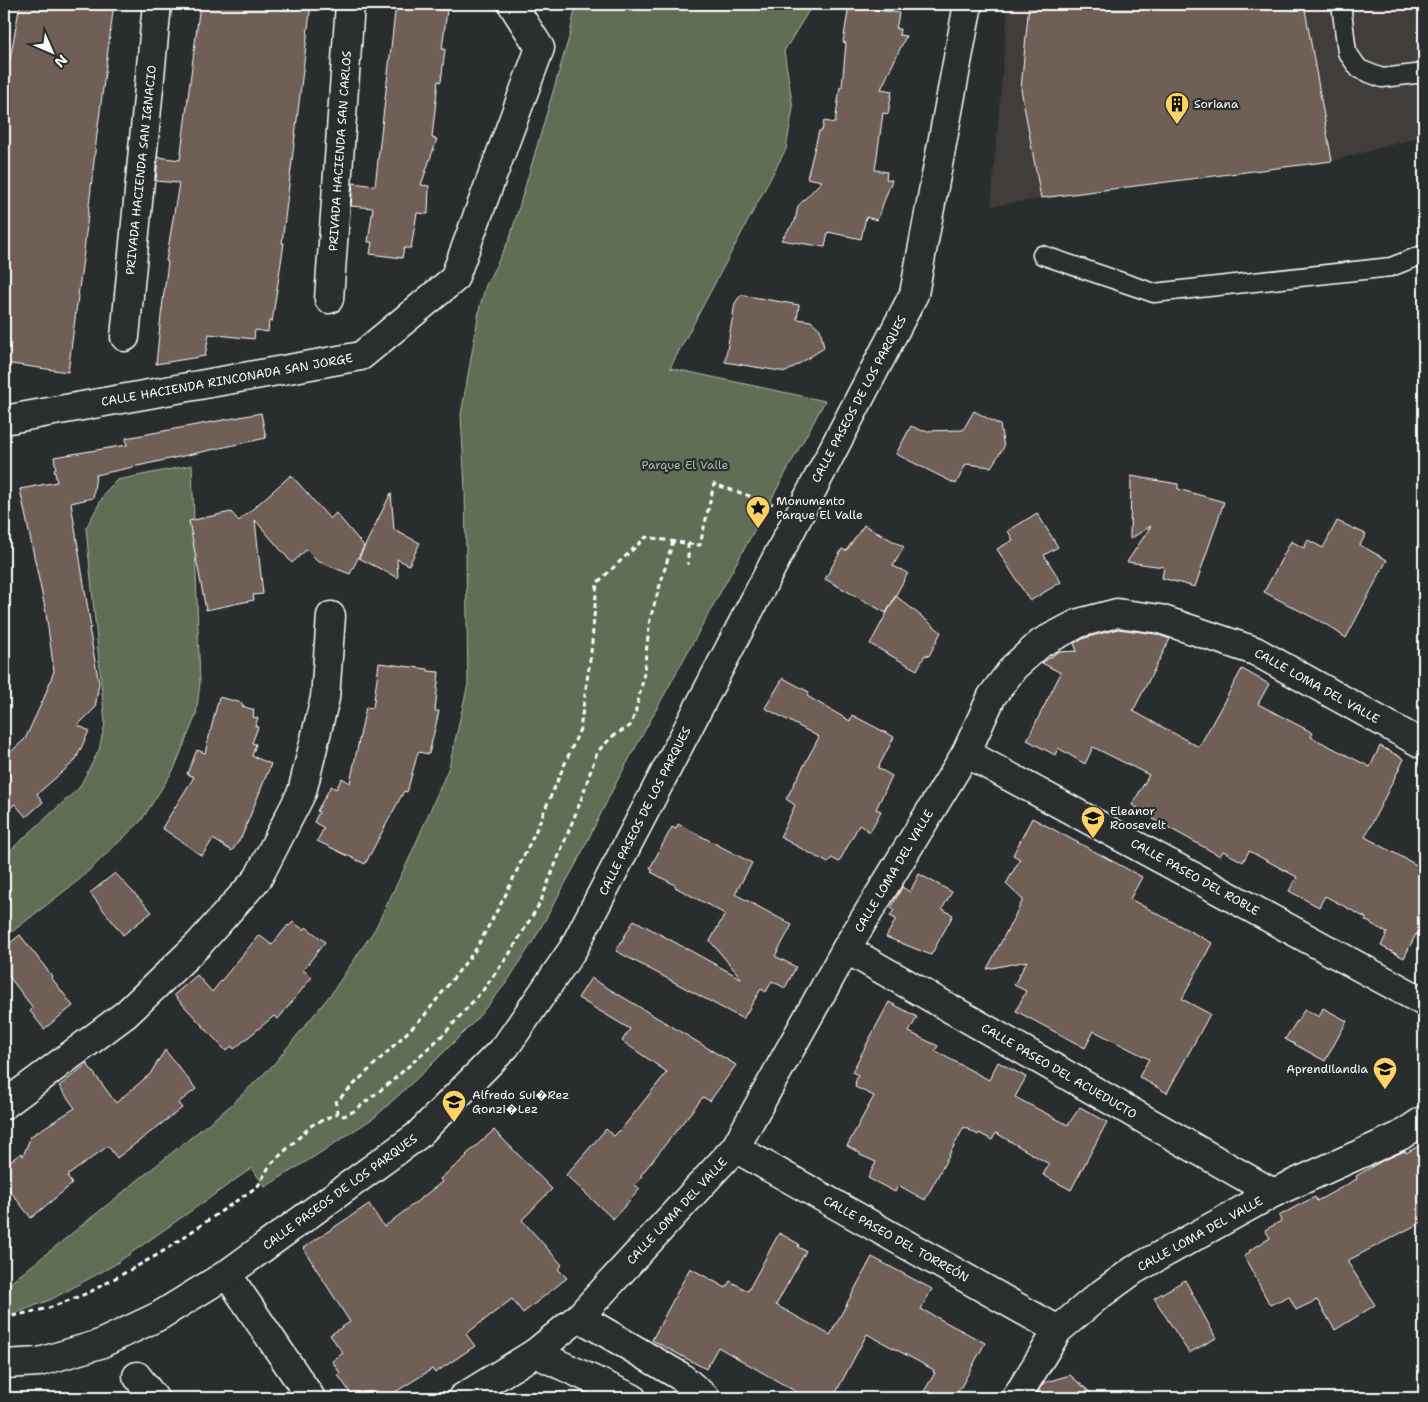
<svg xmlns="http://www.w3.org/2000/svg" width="1428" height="1402" font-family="'Shantell Sans',sans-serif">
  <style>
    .built { fill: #3f3c3a }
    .green { fill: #606e56; stroke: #b0b6aa }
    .building { fill: #6f5f56; stroke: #fff }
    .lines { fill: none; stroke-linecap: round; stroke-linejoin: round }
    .service-casing { stroke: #fff; stroke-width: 21 }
    .minor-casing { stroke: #fff; stroke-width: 31 }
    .tertiary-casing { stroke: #fff; stroke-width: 31 }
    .path { stroke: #fff; stroke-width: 3; stroke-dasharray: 5 4; stroke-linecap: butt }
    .service { stroke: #2a2d2e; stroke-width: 18 }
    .minor { stroke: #2a2d2e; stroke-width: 28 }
    .tertiary { stroke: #2a2d2e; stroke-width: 28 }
    .labels { text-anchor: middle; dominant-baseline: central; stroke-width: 4.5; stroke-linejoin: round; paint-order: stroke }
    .poi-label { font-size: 12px; fill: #fff; stroke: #2a2d2e; text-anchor: start }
    .street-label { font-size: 12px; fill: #fff; stroke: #2a2d2e }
    .park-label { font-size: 12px; fill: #b0b6aa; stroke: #2a2d2e }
  </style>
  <rect width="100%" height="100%" fill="#2a2d2e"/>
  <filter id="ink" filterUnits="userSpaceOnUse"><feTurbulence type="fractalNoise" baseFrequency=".02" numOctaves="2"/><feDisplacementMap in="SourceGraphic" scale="10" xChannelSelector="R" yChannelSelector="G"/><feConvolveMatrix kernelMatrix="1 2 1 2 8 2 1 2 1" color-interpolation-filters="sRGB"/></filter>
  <g filter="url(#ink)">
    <path class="built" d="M1008,4h416v132l-92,25 -213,27 -128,18z"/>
    <g class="green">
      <path d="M576,4h237l-29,47 9,57 -7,41 -116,219 155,33 -209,382 -39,79 -42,76 -28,44 -32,39 -48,48 -52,48 -63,41 -47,29 -13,-19 -138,97 -62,34 -48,19v-30l226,-182 43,-41 58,-71 44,-65 34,-70 40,-92 19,-83 -3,-195 -4,-74 19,-109 6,-21 24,-47 60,-204z"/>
      <path d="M192,465l8,218 -4,32 -22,54 -33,52 -61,58 -76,59v-82l75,-68 20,-38 6,-27 -19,-195 20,-37 11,-11z"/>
    </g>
    <g class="building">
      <path d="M20,4h94l-17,130 -13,117 -16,121 -64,-9v-271l3,-27h2z"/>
      <path d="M200,4h111l-29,239h2l-12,79 -3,-1 -1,11 -13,-2 -1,9 -45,-5 -4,22 -49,8 5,-48 7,-54 -2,-1 13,-78 -23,-2 2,-24 22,3z"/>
      <path d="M396,4l51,6 -5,39h3l-4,33 -3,-1 -6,57 5,1 -16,46 8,1 -1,28 -11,-1 -6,35h-7l-2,10 -32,-4 2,-12h-4l5,-34 -22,-2 2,-23 22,3z"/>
      <path d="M1029,4h275l28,157 -291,37 -20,-109z"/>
      <path d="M849,6l50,7 -3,16h4l-1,6 7,1 -25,53 11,2 -4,23 -5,-1 -8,57 12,2 -1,7 6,1 -15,40 -11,-3 -5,22 -33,-7 -3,15 -44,-7 14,-19 3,-15 24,-25 -15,-3 12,-47h3l2,-10 11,2 5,-36h2l4,-44 -3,-1z"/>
      <path d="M741,295l58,10 -2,14 14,2 9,8 4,19 -38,24 -61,-10 10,-59z"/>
      <path d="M974,411l26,14 4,22 -13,20 -25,-3 -10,20 -60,-30 15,-28 12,5 40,-1z"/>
      <path d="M261,413l5,25 -170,37 -3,23 -22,5 20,125h-2l10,55 -4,25 -17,17 11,6 -14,30 -38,33 6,8 -17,15 -11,-13 -11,9v-55l21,-19 19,-41 10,-27 -8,-58 -26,-124 37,-7 -3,-13h2l-2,-12 73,-12 -1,-7z"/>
      <path d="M291,475l39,44 6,-6 28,33 -14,28 -33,-13 -11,-11 -14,13 -37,-43 8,74 -10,1 1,5 -48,10 -17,-89 42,-9 8,9z"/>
      <path d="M1131,476l47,8v5l46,13 -29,85 -33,-9 2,-11 -37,-5 24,-36 -21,13z"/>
      <path d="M391,493l3,37 26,13 -11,22 -12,-6 1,19 -39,-20z"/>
      <path d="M1037,513l21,34 -14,8 17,27 -31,19 -33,-52 16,-9 -5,-9z"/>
      <path d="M1337,521l29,13 -6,11 27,15 -41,78 -19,-13 -63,-33 27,-51 13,7 4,-8 15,8z"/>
      <path d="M864,525l40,22 -11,19 15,7 -22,40 -61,-34 17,-30 4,2z"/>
      <path d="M896,596l45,36 -12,24 -4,-1 -8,15 -47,-26z"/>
      <path d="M1118,629l38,5 14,5 -37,72 66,36 43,-78 27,15 -11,20 55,29 -2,4 59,30 10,-21 24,13 -39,78 59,32v70l-8,-5 -12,24 -23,-12 6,-13 -22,-13 1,-2 -41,-22 -6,11 -30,-16 8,-14 -48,-26 -6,11 -20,-11 -3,5 -67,-37 1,-2 -22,-12 17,-30 -56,-28 -8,17 -27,-16 -3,7 -28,-15 34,-67 -19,-10 16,-11 19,-1 -3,-8 11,-5z"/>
      <path d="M379,663l49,6v2l11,1 -4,39h4l-10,43 -11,-2 -11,40 -3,-1 -39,73 -48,-23 7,-13 -10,-6 5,-10 -2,-1 14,-25 5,3 6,-11 8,5 16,-76 7,1z"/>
      <path d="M783,678l26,14 -2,4 43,25 2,-6 42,22 -16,31 14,8 -16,33 5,2 -11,21 -11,-7 -20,37 -7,-4 -4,5 -48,-26 15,-32 -9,-6 33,-62 -54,-29z"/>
      <path d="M219,697l23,6v3l12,4 -1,7 5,1 -3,8 3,1 -6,16 4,1 -4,12 19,8 -29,72 -10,15 -19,-12 -11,17 -40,-28 32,-51 -7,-3 10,-24 8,3z"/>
      <path d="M1032,818l110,59 -12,22 82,44 -30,56 28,15 -43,79 -28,-16 10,-18 -55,-28 -9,17 -69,-37 10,-20 -12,-6 13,-24 -40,8 36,-69 -17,-16 14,-25 -7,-4z"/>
      <path d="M678,824l74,39 -17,31 57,31 -17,31 21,11 -11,21 -13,-7 -6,11 -5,-3 -18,30 -127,-68 18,-31 108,59 -32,-38 15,-27 -50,-27v-2l-24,-13 2,-2 -3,-2 22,-41 4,2z"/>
      <path d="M115,873l37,39 -29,23 -33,-42z"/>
      <path d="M919,874l33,18 -10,17 11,6 -22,40 -45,-18 10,-18 -6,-3 4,-6 -3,-2 11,-21 8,5z"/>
      <path d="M293,922l11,8 2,-3 19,15 -22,28 9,7 -34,42 -4,-3 -40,33 -2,-3 -6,5 -52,-56 23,-20 15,17 47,-57 13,10 16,-20 1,1z"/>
      <path d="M20,935l32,41 -1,1 22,29 -29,23 -14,-18 3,-3 -29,-38v-22z"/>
      <path d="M591,978l145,87 -26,36 -7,-4 -62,78 1,2 -7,8 5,4 -27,30 -47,-44 40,-46 8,7 5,-5h1l47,-59 -45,-31 8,-12 -52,-31z"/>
      <path d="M889,1002l28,15 -8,15 29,14 -3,5 54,29 9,-18 28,15 -11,20 53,28 12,-18 27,15 -36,68 -28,-15 6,-11 -53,-31 -4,7 -13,-7 -1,2 -14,-8 -39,73 -27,-15 -3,7 -27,-14 8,-16 -16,-7v-2l-13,-7 27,-50 -19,-9 1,-3 -1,-1 3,-8 -6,-3z"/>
      <path d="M1323,1008l24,13 -22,40 -40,-22 20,-30 14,8z"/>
      <path d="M165,1050l31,39 -18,14 4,5 -65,50 -9,-12 -41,30 5,8 -41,34 -27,-35v-17l17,-13 2,3 8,-20 44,-28 -16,-22 28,-22 29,39 34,-29z"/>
      <path d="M494,1130l58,59 -30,31 40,45 -4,4 9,9 -44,35 -11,-14 -46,35 9,12 -40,27 -3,-4 -46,29h-32l-16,-23 2,-2 -8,-12 11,-8 -13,-18 20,-13 -47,-74 66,-44 15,23 58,-45 -2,-3 27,-23 -1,-1z"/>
      <path d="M1424,1143v78l-77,40 28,44 -40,25 -18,-30 -21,10 -7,-14 -19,9 -26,-49 6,-4 -1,-1 21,-13 -5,-8 16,-9 -2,-5 16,-9 20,-10 2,4 40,-22 -1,-3 26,-15 23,-10 1,2z"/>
      <path d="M779,1233l20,11 -1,3 8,4 -30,54 54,30 42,-78 60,32 -11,20 64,34 -30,55h-35l15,-25 -2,-1 1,-2 -67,-36 -34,64h-26l-89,-51 -12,22 -54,-29 38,-72 36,20 4,-7 18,10z"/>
      <path d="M1185,1280l31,58 -27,15 -35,-55z"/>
      <path d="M1070,1375l27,23h-63l9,-15z"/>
    </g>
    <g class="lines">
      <defs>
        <g id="service">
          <path d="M1341,4l6,48 12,17 23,9 42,-5"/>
          <path d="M1042,255l112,38 237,-26 33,-13"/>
        </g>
        <g id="minor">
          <path d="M329,299l21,-295"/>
          <path d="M125,337l32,-333"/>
          <path d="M4,420l357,-64 93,-77 86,-231 -28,-44"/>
          <path d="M966,753l458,249"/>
          <path d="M846,949l427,244"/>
          <path d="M4,1105l122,-91 72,-69 60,-67 44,-86 23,-94 6,-82"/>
          <path d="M735,1148l323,182"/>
          <path d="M227,1274l84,124"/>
          <path d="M579,1317l101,59 26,22"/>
          <path d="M535,1353l97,45"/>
          <path d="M137,1376l17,22"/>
          <path d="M462,1398l73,-45 44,-36 156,-169 111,-199 120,-196 26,-57 22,-29 27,-24 38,-20 38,-10 43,6 95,32 169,94"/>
          <path d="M1016,1398l42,-68 39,-33 37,-27 139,-77 127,-57 24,-16"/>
        </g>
        <path id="tertiary" d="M4,1364l35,-2 61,-18 59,-28 68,-42 190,-138 89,-90 67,-97 341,-655 54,-290"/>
      </defs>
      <use href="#service" class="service-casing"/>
      <use href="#minor" class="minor-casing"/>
      <use href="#tertiary" class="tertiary-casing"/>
      <g class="path">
        <path d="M673,541l-23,78 -7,61 -8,34 -5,12 -17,10 -16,16 -16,48 -41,103 -30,50 -27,37 -38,43 -54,49 -37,29 -10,5c-7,-3 -9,-6 -8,-14l88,-86 52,-67 29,-53 31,-66 44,-101 11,-76 6,-70 49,-46 50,8h4l14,-61 59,20"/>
        <path d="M688,544v21"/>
        <path d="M4,1318l45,-10 39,-15 71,-39 99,-68 12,-21 42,-40 26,-12"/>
      </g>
      <use href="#service" class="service"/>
      <use href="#minor" class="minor"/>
      <use href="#tertiary" class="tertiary"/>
    </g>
  </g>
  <defs>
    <symbol id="building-pin" viewBox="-11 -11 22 30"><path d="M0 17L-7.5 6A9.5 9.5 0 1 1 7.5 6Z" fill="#ffd166" stroke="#2a2d2e"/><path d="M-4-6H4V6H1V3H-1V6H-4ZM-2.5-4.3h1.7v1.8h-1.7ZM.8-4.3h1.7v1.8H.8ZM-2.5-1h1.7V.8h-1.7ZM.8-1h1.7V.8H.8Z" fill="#111"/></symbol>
    <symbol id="sight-pin" viewBox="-11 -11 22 30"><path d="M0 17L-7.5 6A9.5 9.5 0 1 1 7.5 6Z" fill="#ffd166" stroke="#2a2d2e"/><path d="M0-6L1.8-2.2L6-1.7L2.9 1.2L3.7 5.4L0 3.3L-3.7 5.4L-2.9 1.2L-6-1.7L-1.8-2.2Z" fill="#111"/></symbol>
    <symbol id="school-pin" viewBox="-11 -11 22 30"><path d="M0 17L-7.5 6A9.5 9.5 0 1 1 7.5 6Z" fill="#ffd166" stroke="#2a2d2e"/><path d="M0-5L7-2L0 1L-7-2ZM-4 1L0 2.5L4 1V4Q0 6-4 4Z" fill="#111"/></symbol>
  </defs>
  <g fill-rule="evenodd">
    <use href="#building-pin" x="1163" y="90" width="28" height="38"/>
    <use href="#sight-pin" x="744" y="494" width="28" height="38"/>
    <use href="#school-pin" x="1079" y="804" width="28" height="38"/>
    <use href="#school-pin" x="1371" y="1055" width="28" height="38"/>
    <use href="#school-pin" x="440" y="1088" width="28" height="38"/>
  </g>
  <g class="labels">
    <g class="poi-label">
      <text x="1194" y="104">Soriana</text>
      <text x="776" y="501">Monumento<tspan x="776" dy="14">Parque El Valle</tspan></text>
      <text x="1110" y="811">Eleanor<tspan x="1110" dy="14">Roosevelt</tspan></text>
      <text x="1368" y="1069" text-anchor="end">Aprendilandia</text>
      <text x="472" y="1095">Alfredo Sui�Rez<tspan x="472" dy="14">Gonzi�Lez</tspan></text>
    </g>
    <g class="street-label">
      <text transform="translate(340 151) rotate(-86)">PRIVADA HACIENDA SAN CARLOS</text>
      <text transform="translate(141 170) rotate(-84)">PRIVADA HACIENDA SAN IGNACIO</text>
      <text transform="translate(227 380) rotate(-10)">CALLE HACIENDA RINCONADA SAN JORGE</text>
      <text transform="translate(859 399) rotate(-62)">CALLE PASEOS DE LOS PARQUES</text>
      <text transform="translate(1317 686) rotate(29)">CALLE LOMA DEL VALLE</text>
      <text transform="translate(645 811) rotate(-63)">CALLE PASEOS DE LOS PARQUES</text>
      <text transform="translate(894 871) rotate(-59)">CALLE LOMA DEL VALLE</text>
      <text transform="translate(1195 877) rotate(29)">CALLE PASEO DEL ROBLE</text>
      <text transform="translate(1059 1071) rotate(30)">CALLE PASEO DEL ACUEDUCTO</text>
      <text transform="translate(340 1192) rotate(-36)">CALLE PASEOS DE LOS PARQUES</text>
      <text transform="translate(677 1211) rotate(-47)">CALLE LOMA DEL VALLE</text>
      <text transform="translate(1200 1234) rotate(-29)">CALLE LOMA DEL VALLE</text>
      <text transform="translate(896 1239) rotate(29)">CALLE PASEO DEL TORREÓN</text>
    </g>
    <g class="park-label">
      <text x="685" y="465">Parque El Valle</text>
    </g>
  </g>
  <rect width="1428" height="1402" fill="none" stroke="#2a2d2e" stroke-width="20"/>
  <rect x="10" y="10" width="1408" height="1382" fill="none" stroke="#fff" stroke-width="2" filter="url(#ink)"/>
  <g transform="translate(52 52) rotate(135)" stroke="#2a2d2e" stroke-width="4" paint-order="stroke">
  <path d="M0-4L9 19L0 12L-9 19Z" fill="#ffffff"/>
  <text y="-8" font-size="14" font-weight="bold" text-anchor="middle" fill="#ffffff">N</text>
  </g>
</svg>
